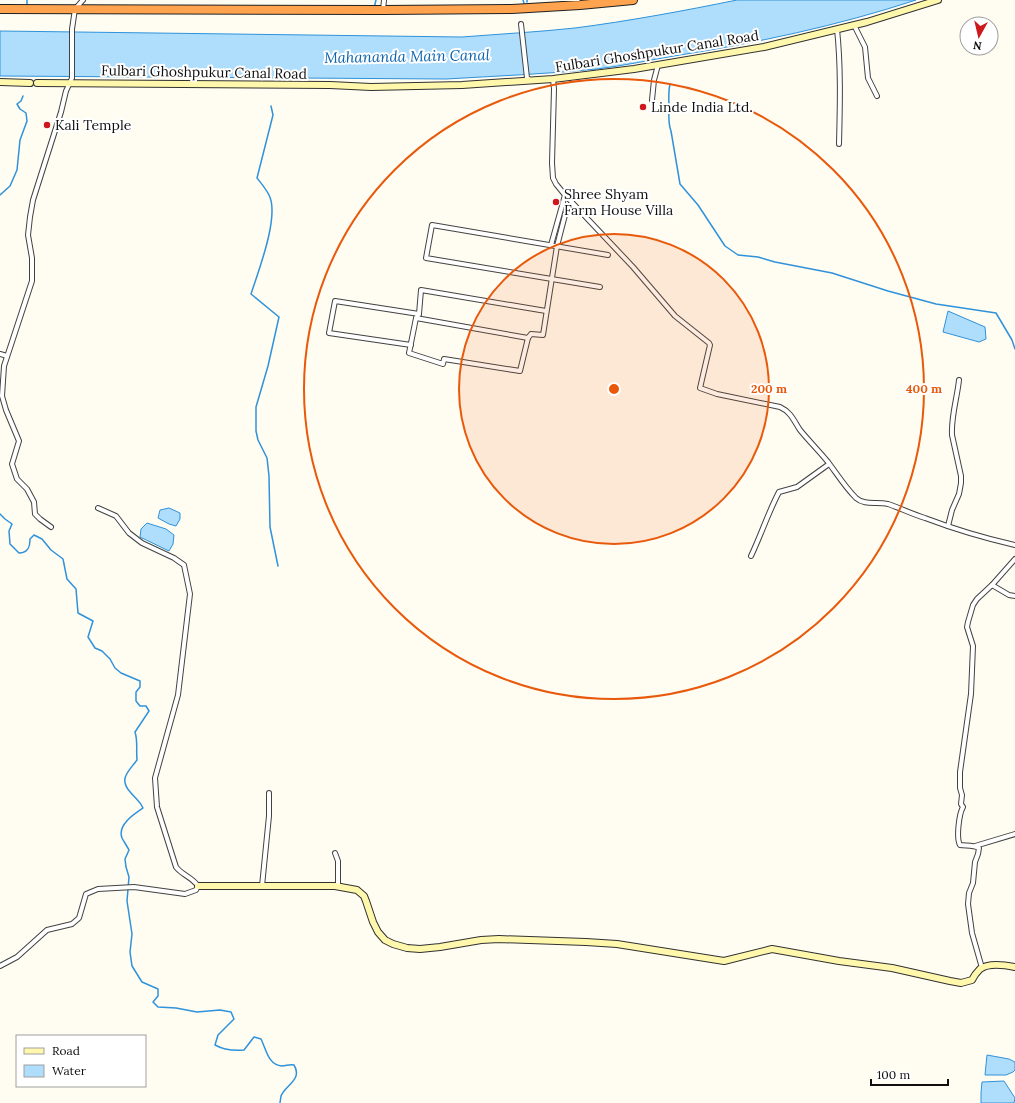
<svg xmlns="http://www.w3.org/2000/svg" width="1015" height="1103" font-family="Lora,serif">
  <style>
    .water { fill: #afdefc; stroke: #2f92db }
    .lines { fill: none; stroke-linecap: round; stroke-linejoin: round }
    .stream { stroke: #2f92db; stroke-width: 1.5 }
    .street-casing { stroke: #424242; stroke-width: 6 }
    .secondary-casing { stroke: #313131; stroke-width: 8 }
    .highway-casing { stroke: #202020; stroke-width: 10 }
    .street { stroke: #fff; stroke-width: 4 }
    .secondary { stroke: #fff8ac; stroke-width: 6 }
    .highway { stroke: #ffa34f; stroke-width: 8 }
    .ring { fill: none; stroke: #e8590c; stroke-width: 2 }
    .poi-dot { fill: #cd181c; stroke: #fff; stroke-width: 1.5 }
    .labels { text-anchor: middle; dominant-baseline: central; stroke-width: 4; stroke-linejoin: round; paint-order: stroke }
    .street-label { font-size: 14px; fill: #0f0f0f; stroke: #fff }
    .poi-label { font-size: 14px; fill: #0f0f0f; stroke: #fff; text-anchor: start }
    .water-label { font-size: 15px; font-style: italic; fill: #0b63ae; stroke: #fff }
    .centre { fill: #e8590c; stroke: #fff; stroke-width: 2 }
    .ring-label { font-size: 12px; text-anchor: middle; font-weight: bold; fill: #e8590c; stroke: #fff; stroke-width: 4; stroke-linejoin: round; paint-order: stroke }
  </style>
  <rect width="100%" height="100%" fill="#fffcf1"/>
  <g class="water">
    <path d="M737,0h179c-79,26 -160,43 -242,56 -25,4 -51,10 -77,13 -50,5 -101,7 -151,10l-446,-3v-45l462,6c38,-3 76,-5 113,-9 54,-7 108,-17 162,-28z"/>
    <path d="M948,311l37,16 1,12 -7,3 -36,-10z"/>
    <path d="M169,508l11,5v6l-4,7 -7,-2 -11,-6 2,-8z"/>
    <path d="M147,523l19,6 8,6 -1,9 -4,7 -29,-14 1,-8z"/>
    <path d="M987,1055l22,4 6,3v8l-2,2 -7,3h-21z"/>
    <path d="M1004,1081l11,17 -1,5h-33v-10l1,-11z"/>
  </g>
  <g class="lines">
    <g class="stream">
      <path d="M27,0v6"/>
      <path d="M523,0l1,3"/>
      <path d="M527,2v-2"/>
      <path d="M374,8l2,-8"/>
      <path d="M670,84c-2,9 -1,16 -1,25 0,9 -1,14 2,22l9,53 18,21 27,41 13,9 20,2 17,5 57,11 56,18 48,13 60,9 16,27 3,9"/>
      <path d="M271,106l2,9 -16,63c4,5 9,11 12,17 11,21 -11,77 -18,99l28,23 -11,49 -12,41v24l2,9 9,18 2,18 1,51 8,39"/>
      <path d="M0,195l10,-9 7,-16 3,-30 7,-19 -1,-8 -6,-4 -3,-5 4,-3 2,-5"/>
      <path d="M0,514l5,5 7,5 -3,7 1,13 9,9c9,0 11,-6 11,-14l4,-4 8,4 9,11 12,9 4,20 9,10 2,24 15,8 -5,16 7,11 7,3 8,8 5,9 6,5 19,8v6l-4,5v9l4,5h6l3,5 -14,21c3,9 1,18 2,28 -9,12 -19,19 -6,33 5,6 9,8 12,15 -9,6 -26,17 -21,30 2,4 5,8 7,12l-4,9 1,8 3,10 -2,24 5,33 -2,18 2,14 10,16 16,7v7l-5,6 5,5 18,1 21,4 23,-2 11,2 3,7 -16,16 -3,10c9,5 18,6 29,5l10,-13 7,2c5,10 7,26 21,27 4,0 8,-2 12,-1 9,15 -9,20 -13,31 0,1 -1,6 -1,7"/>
    </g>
    <defs>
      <g id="street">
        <path d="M383,10l1,-10"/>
        <path d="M521,24l6,54 3,2"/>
        <path d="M854,25l11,22 3,31 9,18"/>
        <path d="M837,29c4,38 3,76 2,115"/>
        <path d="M553,79l1,10 -2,74 1,15 3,6 9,11 68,72 42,49 34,27 1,2 -10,43 17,6 63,13c11,5 14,14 20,23 9,11 19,21 28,32 9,12 17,25 28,36 9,8 21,3 32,6 12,4 24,10 37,14 29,11 59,20 90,27"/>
        <path d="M652,100l2,-20 4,-15"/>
        <path d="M551,245l14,-50"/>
        <path d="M600,287l-174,-29 6,-33 176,30"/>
        <path d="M416,318l112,20 3,-4 12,1 14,-89 8,-31 7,-12"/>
        <path d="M528,338l-8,33 -76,-12 -1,5 -34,-11 7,-35 3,-4 2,-24 125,21"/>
        <path d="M411,345l-82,-12 6,-32 84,13"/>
        <path d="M0,354l7,2"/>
        <path d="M948,526l4,-16 7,-16 2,-11v-7l-9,-41c-1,-19 5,-36 7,-55"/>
        <path d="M51,527l-11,-8 -5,-5 -1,-12 -7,-13 -10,-10 -5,-15 7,-23 -13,-31 -4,-14 2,-30 28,-85v-23l-4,-23 2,-18 3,-17 28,-88 5,-21 6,-13v-49l3,-20 8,-9"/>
        <path d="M751,556c10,-21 17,-43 28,-64l18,-5 32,-23"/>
        <path d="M992,585l17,10 6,1"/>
        <path d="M975,846l40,-12"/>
        <path d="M335,853l3,8v26"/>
        <path d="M262,886l7,-70v-23"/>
        <path d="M0,966l17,-9 30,-27 25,-6 7,-6 7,-24 12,-5 36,-2 51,7 11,-4 2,-4c-6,-9 -16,-11 -22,-19l-19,-60 -2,-29 23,-83 12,-101 -6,-29 -10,-7 -32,-15 -13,-10 -13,-17 -18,-8"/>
        <path d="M982,968l-10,-35 -4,-29 1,-11 4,-10 2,-21 3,-8 1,-6c-6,-3 -13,-2 -19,-3 -4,-7 -1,-31 3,-38l-2,-3 1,-9 -2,-7v-16l11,-78 2,-48 -6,-19 1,-5 5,-17 4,-6 15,-14 23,-26"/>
      </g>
      <g id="secondary">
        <path d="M0,82l30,1"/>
        <path d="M37,83l293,2 41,2 91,-2 91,-6 81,-10 130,-22 103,-25 71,-22"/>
        <path d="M198,886h137l22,4 7,6 2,5 7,21 5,10 7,8 8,4 14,4 13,1 20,-2 41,-7 18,-1 87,3 31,2 107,17 48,-12 67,12 53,7 58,13 11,2 11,-3c2,-4 5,-8 8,-11 8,-6 25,-4 35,-2"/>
      </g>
      <path id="highway" d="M0,9l383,1 129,-1 68,-4 53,-5"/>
    </defs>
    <use href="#street" class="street-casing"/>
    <use href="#secondary" class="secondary-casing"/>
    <use href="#highway" class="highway-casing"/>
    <use href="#street" class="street"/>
    <use href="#secondary" class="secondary"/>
    <use href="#highway" class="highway"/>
  </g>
  <circle cx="614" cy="389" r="155" fill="#e8590c" fill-opacity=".12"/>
  <g class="ring">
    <circle cx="614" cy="389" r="155"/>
    <circle cx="614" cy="389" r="310"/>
  </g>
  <g class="poi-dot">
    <circle cx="643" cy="107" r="4"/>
    <circle cx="47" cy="125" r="4"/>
    <circle cx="556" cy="202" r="4"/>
  </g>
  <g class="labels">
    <g class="street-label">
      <text transform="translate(657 51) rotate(-9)">Fulbari Ghoshpukur Canal Road</text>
      <text transform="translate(204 72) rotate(1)">Fulbari Ghoshpukur Canal Road</text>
    </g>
    <g class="poi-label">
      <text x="651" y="107">Linde India Ltd.</text>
      <text x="55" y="125">Kali Temple</text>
      <text x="564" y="194">Shree Shyam<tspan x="564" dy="16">Farm House Villa</tspan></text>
    </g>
    <g class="water-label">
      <text transform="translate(407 56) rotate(-1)">Mahananda Main Canal</text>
    </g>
  </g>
  <circle cx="614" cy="389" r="6" class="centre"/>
  <g class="ring-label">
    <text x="769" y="393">200 m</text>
    <text x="924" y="393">400 m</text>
  </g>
  <rect x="16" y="1035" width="130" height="52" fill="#ffffff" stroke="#9f9f9f"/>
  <rect x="24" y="1048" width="20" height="6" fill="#fff8ac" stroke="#9f9f9f"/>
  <text x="52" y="1055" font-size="12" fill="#0f0f0f">Road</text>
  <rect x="24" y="1065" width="20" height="12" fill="#afdefc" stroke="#9f9f9f"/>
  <text x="52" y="1075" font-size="12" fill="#0f0f0f">Water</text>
  <g transform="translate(979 36) rotate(188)"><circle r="19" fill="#ffffff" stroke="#9f9f9f"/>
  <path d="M0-3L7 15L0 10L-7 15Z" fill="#cd181c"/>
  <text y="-6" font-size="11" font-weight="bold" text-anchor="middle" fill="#0f0f0f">N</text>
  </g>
  <path d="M871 1079v6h77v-6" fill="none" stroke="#0f0f0f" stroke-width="2"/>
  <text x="877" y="1079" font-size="12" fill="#0f0f0f" stroke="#ffffff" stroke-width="3" paint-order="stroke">100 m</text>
</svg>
